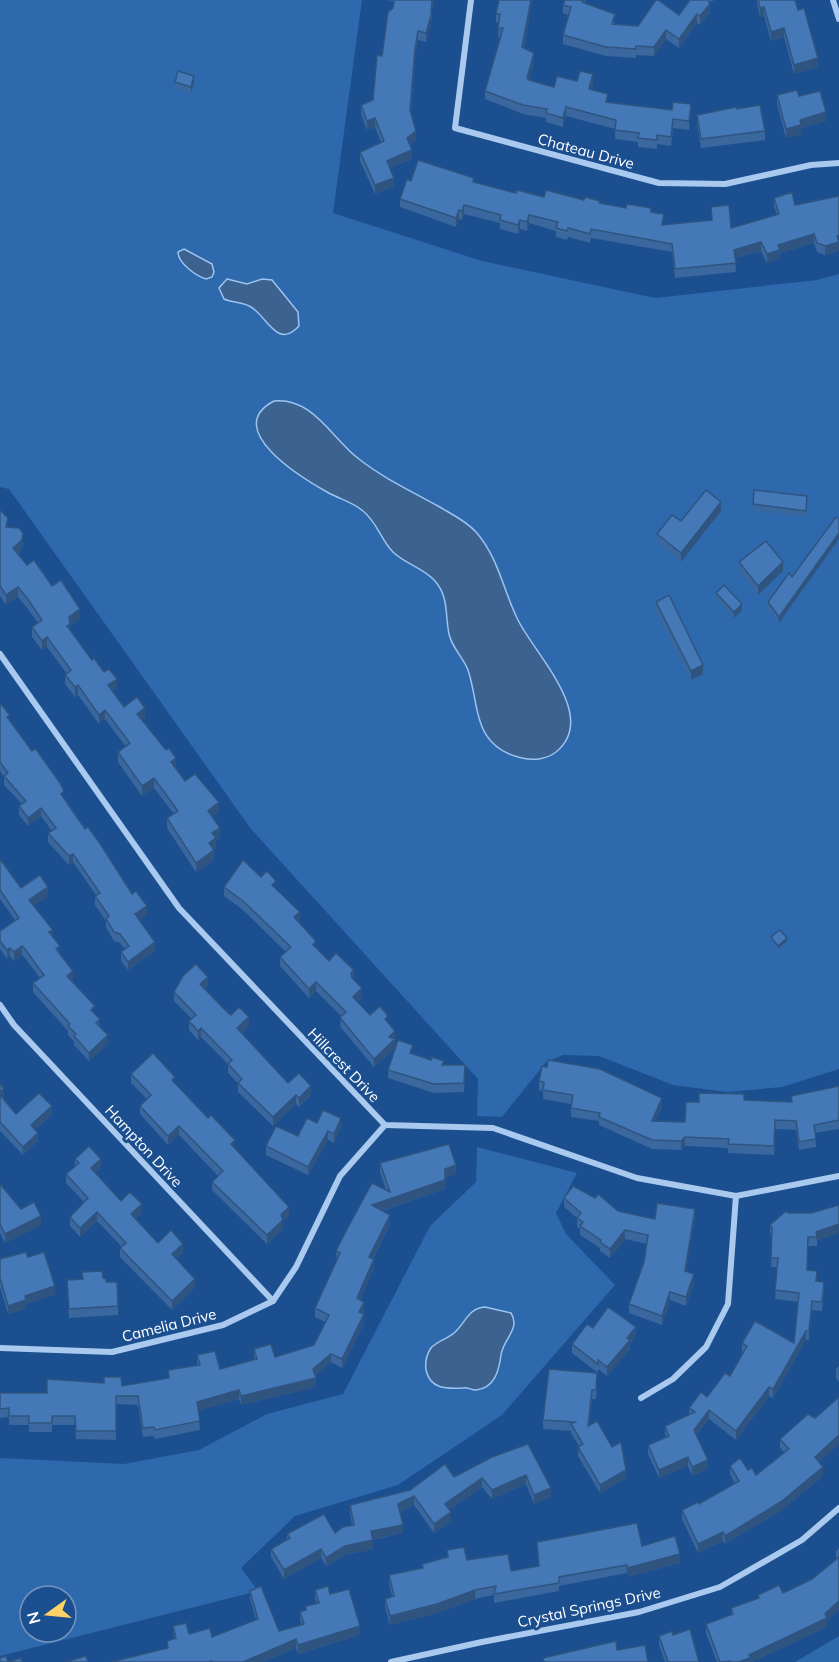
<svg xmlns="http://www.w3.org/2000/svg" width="839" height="1662" font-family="Mulish,sans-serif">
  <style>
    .green { fill: #2e69ad; fill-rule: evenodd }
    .water { fill: #3c6290; stroke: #9cc4f0; stroke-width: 1.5 }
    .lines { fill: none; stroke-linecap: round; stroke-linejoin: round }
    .minor { stroke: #a9c9ee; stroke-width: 6 }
    .wall { fill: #3a679d }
    .shaded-wall { fill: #305480 }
    .building { fill: #4478b7; stroke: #305480; stroke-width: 1.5 }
    .labels { text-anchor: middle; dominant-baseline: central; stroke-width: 6; stroke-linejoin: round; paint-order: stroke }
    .street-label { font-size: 15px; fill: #fff; stroke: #1b4f8f }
  </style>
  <rect width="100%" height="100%" fill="#1b4f8f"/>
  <g class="green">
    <path d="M0,0h362l-29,213 149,48 173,37 162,-18 22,-6v795l-57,18 -55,5 -54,-7 -74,-29 -36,-1 -17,7 -44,55 -25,-1 1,-37 -227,-250 -242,-340 -9,-2z"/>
    <path d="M477,1147l100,26 -21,40 10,21 49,51 -113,130 -104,70 -103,31 -54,52 17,23 -258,65v-198l124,6 75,-14 68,-36 76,-20 87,-168 46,-44zM30,1596h36v36h-36z"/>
    <path d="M839,1636v26h-44z"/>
  </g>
  <g class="water">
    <path d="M184,249l28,15 2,8 -2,5 -6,2c-10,-3 -28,-16 -28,-27z"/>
    <path d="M227,279l20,5 15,-5 10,1 26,32 1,14c-22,24 -32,-10 -48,-19 -8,-5 -18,-4 -27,-8l-5,-11z"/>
    <path d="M274,401c39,-4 58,38 85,58 24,19 52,32 79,47 13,8 27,14 38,26 22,25 27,57 41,86 16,35 83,98 39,134 -9,7 -22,9 -34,6 -50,-11 -42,-52 -54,-88 -5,-13 -16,-22 -19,-36 -4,-19 0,-37 -14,-53 -11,-13 -30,-17 -42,-29 -12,-12 -16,-30 -30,-41 -10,-9 -24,-12 -36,-19 -25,-14 -106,-63 -53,-91z"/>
    <path d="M485,1307l26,6c10,16 -8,26 -10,42 -2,15 -6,33 -25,35 -5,0 -8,-3 -13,-2 -17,1 -33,1 -37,-18 -1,-8 0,-15 5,-22 6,-7 16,-9 23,-15 11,-9 14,-25 31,-26z"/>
  </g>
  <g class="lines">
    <g class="minor">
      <path d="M471,0l-16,128 204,55 66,1 86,-19 28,-2"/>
      <path d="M833,0l6,19"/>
      <path d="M0,654l179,254 206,217 108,3 144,50 99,18 103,-20"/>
      <path d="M0,1005l14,20 259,276"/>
      <path d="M0,1348l112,4 111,-27 50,-24 23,-34 44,-91 45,-51"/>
      <path d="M641,1398l32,-19 33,-32 22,-43 8,-108"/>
      <path d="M391,1662l91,-20 157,-30 81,-25 82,-47 37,-32"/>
    </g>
  </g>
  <g class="wall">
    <path d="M386,0h47l-2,24 -5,18 -8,-2 -3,18 -4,54 5,28 -7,4 3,15 -22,9 4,18 -19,8 -15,-33v-9l21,-10 -6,-15 -8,3 -6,-16v-9l12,-5 21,-99z"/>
    <path d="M532,0l-8,48 10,14 -5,18 25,7 23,-6 16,2 -1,6 16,13 83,11 -2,17 -16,-2 -2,18 -14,-2v5l-19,-2v-5l-23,-3v-10l-49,-13 -3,11 -17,-5v-4l-23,-4 -38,-15v-8l16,-54h-3l1,-14 -3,-1v-8z"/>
    <path d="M585,0v3l30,20v1l23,2 41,-11 11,-15h25l-6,2 1,10 -10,13 -3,-2 -18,25 -13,-9 -12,17 -18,-1v3l-30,-2 -43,-12v-9l5,-20 -5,-2v-8z"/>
    <path d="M757,0h38l3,10 20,57 -24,7 -10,-37 -13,4 -7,-25 -4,1 -3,-13z"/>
    <path d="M175,82h19l-3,11 -16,-5z"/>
    <path d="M777,95l22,1 27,25 -25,7v6l-15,4 -9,-34z"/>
    <path d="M737,109l28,22v9l-64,8 -4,-24v-9z"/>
    <path d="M411,181l63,1 42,11 28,4 40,3 67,12 12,13 49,-5 -1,-13 20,21 46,-13 -3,-9v-8l21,7 44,-9v55l-14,4 -8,-3 -3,-9 -34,10v6l-13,4 -6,-12 -26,7 1,14 -61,6 -3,-26 -81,-14 -1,5 -22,-6 -1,3 -11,-3v-6l-27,-8 -2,8 -7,-2 -2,5 -18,-5v-6l-36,-9 -2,6 -3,-1 -3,8 -56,-20v-8z"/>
    <path d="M807,502l-1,15 -53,-7v-6z"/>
    <path d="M0,510l8,17 15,16 -1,6 -4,5 9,11 25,21 28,33 -10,7v4l22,30 25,28 -4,3 11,16 21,11 -3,2 43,61 34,31 -7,5 8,20 -4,3v8l-3,1 1,11 -18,12 -29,-44v-10l7,-4 -20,-26 -12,8 -24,-34v-10l8,-5 -21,-28 -6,5 -21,-29 -3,2 -10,-13v-9l2,-1 -20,-27 -5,3 -10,-13v-10l6,-4 -11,-15 -9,-11 -12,8 -6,-9z"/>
    <path d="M721,511l-40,51 -24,-20v-8l24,-13z"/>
    <path d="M739,562l44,9 -25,24 -19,-24z"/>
    <path d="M792,577l-13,46 -11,-15v-6z"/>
    <path d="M716,593l26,17 -8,8 -18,-19z"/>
    <path d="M656,602l47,72 -12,6 -35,-70z"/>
    <path d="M0,703l10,18 137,194 -8,5 16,31 -27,19 -7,-9v-9l4,-3 -5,-6 -6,-2 -8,-14v-6l-11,-16v-9l1,-1 -23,-33 -4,3 -21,-23v-9l4,-2 -11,-15 -13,10 -9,-11v-9l3,-2 -18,-19v-8l-4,-6z"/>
    <path d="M0,859l21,29 27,8 -15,10 20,32 7,15 13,27 -1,1 23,33 13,30 -19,17 -15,-16v-4l-6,-6v-4l-35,-39v-9l7,-5 -15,-20 -3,-3 -8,6 -4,-5 -3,3 -7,-10v-18l15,-11 -15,-21z"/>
    <path d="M224,887l52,2 24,32 -1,1 17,26 13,13 25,18h-1l9,18 -5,4 13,14 18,9 7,7v17l-21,19 -32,-38 -2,-3 1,-10 -25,-25 -7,7 -29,-32v-9l6,-5 -43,-42 -19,-14z"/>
    <path d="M771,937l16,4 -9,8 -7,-9z"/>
    <path d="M208,985l-4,4 24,24 21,13 -7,7 46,50 23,12 -12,12 -3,-3 -23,22 -35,-34v-9l-10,-10v-9l-27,-27 -3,3 -9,-10v-9l3,-2 -18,-18v-9z"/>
    <path d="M412,1054l32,11h21l-1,27 -30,1 -46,-15v-8z"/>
    <path d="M131,1074l44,9 60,66 54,67 -6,5v8l-16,15 -55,-54v-8l6,-6 -39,-41 -11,10 -28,-31v-8l7,-7 -16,-16z"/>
    <path d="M539,1081l123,26 -7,14 30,1 14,-20 45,-2 47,2v-6l48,-10v43l-24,4 1,14 -17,3 -3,-20 -21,-1 -1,26 -46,-2v-5l-43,-2 -4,4 -29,-1 -53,-24v-4l-28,-4v-13l-28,-5v-8l-4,-1z"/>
    <path d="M0,1083l4,14 -1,1 13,16 36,1 -17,15 3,11 -15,14 -23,-24z"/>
    <path d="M317,1123l24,4 -7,16 -6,-3 -20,35 -42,-20v-9l32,-10z"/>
    <path d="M75,1159l26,9 -6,5 26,28 21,12 -7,6 23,24 25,9 -7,7 19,28 -23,23 -52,-53v-9l2,-1 -25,-26 -17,16 -10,-11v-9l14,-15 -18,-19v-9l9,-8z"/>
    <path d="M380,1163l76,11 -11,3v12l-63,22 8,13 -17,35 1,9 -14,32 4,11 -1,3 1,9 -22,45 -11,-6 -16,14 1,11 -75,18 -2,-6 -41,11 2,20 -45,9 -1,-3 -11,1 -5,-32 -22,-1v36l-40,-1 -1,-14h-23v7h-23v-7h-20v-8l-9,1v-25h47l75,-7 46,-8v-8l29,-5v-10l23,14 34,-9v-11l21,8 39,-12 11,-23 -10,-5v-9l22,-48 -1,-9 50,-61 -6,-18z"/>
    <path d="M0,1184l21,25 20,16 -36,18 -5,-10z"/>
    <path d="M564,1198l91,21 40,-2 -9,54 8,12 -8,23 -16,-6 -8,25 -33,-12v-9l15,-42 3,-18 -22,-5 -15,19 -10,-7v-3l-20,-13v-6l-3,-2v-9l-13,-11z"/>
    <path d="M839,1205l-22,36v5h-9l-1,24 17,21 -2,20 -10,-1 -3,30h-3l-33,58 -4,-2 -33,44 -27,-21 -13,16 12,34 -16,7 -4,-10 -29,12 -11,-24v-9l18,-7 -1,-4v-8l24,-11v-7l18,-11 23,-21 13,-24h-1v-9h52l4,-41 -23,-3 2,-32h-6l1,-31 -2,-3v-8l18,-12h23z"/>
    <path d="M28,1257l27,37 -29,10v5l-18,5 -8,-27v-28z"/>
    <path d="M103,1278l3,4 12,24v9l-49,3 -2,-29z"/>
    <path d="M593,1328l43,8 -6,8v5l-23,27 -9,-7v4l-26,-20v-9z"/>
    <path d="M839,1366v16l-3,-4v-9z"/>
    <path d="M597,1382l-1,17h-4l-3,26 37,53 -26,15 -22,-37 1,-10 -8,-13v-2l-28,-2v-9z"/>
    <path d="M780,1439l59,5 -20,18 4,14 -41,34 -57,34 -2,-3 -25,12 -16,-34v-9l17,-6 36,-20 -5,-10v-8l18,4 8,5 28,-23 -4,-4z"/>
    <path d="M528,1444l23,53 -17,7 -8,-20 -34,15 -10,-12 -33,23 2,11 -17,12 -20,-28 -14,7 3,21 -30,7v9l-28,6 -19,11 -5,-8 -37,21 -13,-22v-8l16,-9v-6l48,-1 17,-8 -2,-11v-9l60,-15 44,-13z"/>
    <path d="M537,1542l105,4 38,17 -53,14v-4l-68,13v5l-65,12v-8l-19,4 -38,14 -47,12 -5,-18v-8l7,-2 -3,-13v-9l33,-7v-4l25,-7v-7l20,10 44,11 27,-5z"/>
    <path d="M839,1548v62l-12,11v6l-75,35h-35l-11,-29v-9l25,-9v-7l27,-10v-3l25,-2 29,-14 24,-20v-8z"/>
    <path d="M315,1590l15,4 30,41 -62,19 -2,-6 -33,14h-152l56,-14v-7l7,-2 -1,-13 16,8 23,3 44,-17 -6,-21v-8l29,40 23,-6 -2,-5v-8l6,-2v-4l11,-3 -2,-4z"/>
    <path d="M673,1635l26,27h-34l-6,-17v-9z"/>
  </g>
  <g class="shaded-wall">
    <path d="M432,0l-1,24 -5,18v-9z"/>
    <path d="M531,0h1v4l-10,52v-9z"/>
    <path d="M710,4v8l-10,13v-9z"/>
    <path d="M764,7v9l-4,1v-9z"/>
    <path d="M697,14v9l-18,25v-9z"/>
    <path d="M784,28v9l-13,4v-9z"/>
    <path d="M666,30v9l-12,17v-9z"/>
    <path d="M418,31v9l-3,18 -5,61 5,-70z"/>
    <path d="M534,53v9l-7,25v-9z"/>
    <path d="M818,58v9l-24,7v-9z"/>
    <path d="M593,74v9l-4,15v-9z"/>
    <path d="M194,76v6l-3,11v-6z"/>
    <path d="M691,104v9l-2,17v-9z"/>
    <path d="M566,107v9l-3,11v-9z"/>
    <path d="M826,112v9l-25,7v6l-15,4v-9l14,-9z"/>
    <path d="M375,118v9l-8,3v-9z"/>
    <path d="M416,131v9l-9,6v-8z"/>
    <path d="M412,150v9l-25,10v-8z"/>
    <path d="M394,178v8l-19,8v-9z"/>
    <path d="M464,205v9l-2,6v-9z"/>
    <path d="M459,210v9l-3,8v-9z"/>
    <path d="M529,215v8l-2,8v-9z"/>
    <path d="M520,220v9l-2,5v-9z"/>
    <path d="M814,234v9l-34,10v6l-13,4v-9l11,-9z"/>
    <path d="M837,236h2v15l-14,4v-9z"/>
    <path d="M761,242v9l-27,7v-8z"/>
    <path d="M721,502v9l-40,51v-9z"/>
    <path d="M23,533l-1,16 -9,8v-9z"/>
    <path d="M839,533v6l-60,84v-6z"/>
    <path d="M783,562v9l-25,24v-9z"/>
    <path d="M18,587v10l-12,8v-10z"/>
    <path d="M742,604v6l-8,8v-6z"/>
    <path d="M80,609v10l-10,7v7l-3,-7 2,-9z"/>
    <path d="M47,637v10l-5,3v-9z"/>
    <path d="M703,665v9l-12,6v-9z"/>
    <path d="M117,679v9l-9,7v-10z"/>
    <path d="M78,685v10l-3,2v-10z"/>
    <path d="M145,708v10l-8,6v-10z"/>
    <path d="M105,710v9l-6,5v-9z"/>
    <path d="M176,758v10l-5,3v-9z"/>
    <path d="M154,778v10l-12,8v-10z"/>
    <path d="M219,802v10l-11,8v-9z"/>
    <path d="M41,808v8l-13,10v-8z"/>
    <path d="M220,828v9l-4,3v8l-7,4v-9l3,-10z"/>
    <path d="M214,850v10l-18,12v-9z"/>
    <path d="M73,854v8l-4,3v-9z"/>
    <path d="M48,887v9l-19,13v-9z"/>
    <path d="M147,906v9l-12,8v-9z"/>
    <path d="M300,912v9l-6,5v-9z"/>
    <path d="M53,930v8l-4,-6z"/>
    <path d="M787,938v3l-9,8v-3z"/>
    <path d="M155,942v9l-27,19v-8z"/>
    <path d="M22,946v9l-8,6v-9z"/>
    <path d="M10,948v8l-3,3v-9z"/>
    <path d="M354,970v9l-3,3v-9z"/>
    <path d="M73,971v9l-6,4v-8z"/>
    <path d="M208,977v8l-8,8v-9z"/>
    <path d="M316,982v9l-7,7v-9z"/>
    <path d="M362,988v9l-9,9v-9z"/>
    <path d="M249,1017v9l-12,11v-9z"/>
    <path d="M201,1028v9l-3,3v-9z"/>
    <path d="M395,1031v17l-21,19v-8l15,-22z"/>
    <path d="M108,1035v9l-19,17v-8z"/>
    <path d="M311,1086v9l-12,12v-9z"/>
    <path d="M4,1089v8l-4,3v-8z"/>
    <path d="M296,1095v9l-23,22v-9z"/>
    <path d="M662,1098v9l-10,22v-8z"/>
    <path d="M52,1106v9l-21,19v-9z"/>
    <path d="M341,1118v9l-7,16v-9z"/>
    <path d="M179,1126v9l-11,10v-9z"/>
    <path d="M328,1131v9l-20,35v-8z"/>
    <path d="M38,1133v8l-15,14v-8z"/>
    <path d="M685,1137v9l-4,4v-9z"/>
    <path d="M235,1140v9l-4,-5z"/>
    <path d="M101,1159v9l-10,9v-9z"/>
    <path d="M456,1165v9l-11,4v-9z"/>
    <path d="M445,1180v9l-73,25v-9z"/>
    <path d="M142,1204v9l-11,9v-8z"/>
    <path d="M289,1207v9l-6,5v8l-16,15v-9l14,-20z"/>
    <path d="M695,1209v8l-10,63v-9z"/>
    <path d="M97,1212v9l-17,16v-9z"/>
    <path d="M390,1215v9l-21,42v-9z"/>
    <path d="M41,1216v9l-36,18v-9z"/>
    <path d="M839,1224v9l-22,8 -1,-9z"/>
    <path d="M625,1230v9l-15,19v-9z"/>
    <path d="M183,1244v8l-11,11v-9z"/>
    <path d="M374,1259v9l-17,39v-9z"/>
    <path d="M694,1274v9l-8,23v-9z"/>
    <path d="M195,1279v8l-23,23v-9z"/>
    <path d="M55,1286v8l-29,10v5l-18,5v-8l17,-10z"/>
    <path d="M670,1292v8l-8,25v-9z"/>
    <path d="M812,1301v9l-3,30v-9z"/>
    <path d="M364,1302v9l-5,10v-9z"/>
    <path d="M364,1314v9l-22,45v-9z"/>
    <path d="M636,1327v9l-6,8v5l-23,27v-9z"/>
    <path d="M806,1331v9l-33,58v-9z"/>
    <path d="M331,1354v8l-18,16v-9z"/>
    <path d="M316,1378v9l-75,18v-9z"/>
    <path d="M769,1387v9l-33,44v-9z"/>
    <path d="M239,1390v9l-42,12v-9z"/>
    <path d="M709,1410v9l-15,20v-9z"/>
    <path d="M839,1435v9l-24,22v-9z"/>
    <path d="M688,1457v9l-29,12v-8z"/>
    <path d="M708,1460v9l-16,7v-9z"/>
    <path d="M823,1467v9l-41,34 -57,34v-8z"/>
    <path d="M626,1470v8l-26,15v-8z"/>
    <path d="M526,1475v9l-34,15v-9z"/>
    <path d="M482,1478v9l-37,26v-9z"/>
    <path d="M551,1488v9l-17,7v-9z"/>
    <path d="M414,1496v9l-16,8v-9z"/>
    <path d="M451,1512v9l-17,12v-9z"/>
    <path d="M403,1525v8l-32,7v-9z"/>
    <path d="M723,1532v9l-25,12v-9z"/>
    <path d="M373,1540v9l-28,6 -19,11v-8l19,-12z"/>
    <path d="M321,1549v9l-37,21v-9z"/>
    <path d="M680,1554v9l-53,14v-9z"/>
    <path d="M475,1590v9l-38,14 -47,12v-9z"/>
    <path d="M839,1601v9l-12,11v6l-75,35h-14l11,-7 76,-41z"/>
    <path d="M360,1626v9l-62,19v-9z"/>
    <path d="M296,1639v9l-33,14h-20z"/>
  </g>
  <g class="building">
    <path d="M394,0h38l-1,16 -5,17 -8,-2 -3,18 -5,61 6,21 -9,7 5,12 -25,11 7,17 -19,7 -15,-33 24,-11 -9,-23 -8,3 -6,-16 12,-5 4,-45 5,1 6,-44 5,-4z"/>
    <path d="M499,0h32l-9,47 12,6 -7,25 2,2 25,7 3,-11 20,5 3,-10 13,3 -4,15 19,5 -2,8 66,8 1,-8 18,2 -2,17 -16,-2 -2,18 -14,-2v5l-19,-2 1,-5 -24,-3 1,-10 -50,-13 -3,11 -17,-5 1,-4 -24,-4 -38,-14 18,-63h-5l2,-14h-4z"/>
    <path d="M565,0h18l-1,2 33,12 -3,10 26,2 18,-26h2l21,15 11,-15h18l2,4 -10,12 -3,-2 -18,25 -13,-9 -12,17 -18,-1v3l-30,-2 -43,-12 8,-28 -8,-2z"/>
    <path d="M758,0h37l3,10 6,-2 14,50 -24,7 -10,-37 -13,4 -7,-25 -4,1z"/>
    <path d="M178,71l16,5 -3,11 -16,-5z"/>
    <path d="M797,90l2,6 21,-5 6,21 -26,8 1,5 -15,4 -9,-34z"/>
    <path d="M760,105l5,26 -64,8 -4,-24 39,-8 1,2z"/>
    <path d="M418,160l56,18 -1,4 43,11 1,-3 27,7 2,-7 38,10 1,-3 15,4 -1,2 27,5 1,-4 24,4v4l13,2 -2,11 50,-5 -1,-13 18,-2 2,23 48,-14 -5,-16 18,-6 3,13 44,-9v40h-2l2,6 -14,4 -8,-3 -3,-9 -36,11 2,5 -13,4 -6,-12 -27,8 2,13 -61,6 -3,-25 -81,-15 -1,5 -22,-6 -1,3 -11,-3 2,-6 -29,-7 -2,7 -7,-2 -2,5 -18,-5 1,-5 -37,-10 -2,6 -3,-1 -3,8 -56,-19 7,-20 4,2z"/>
    <path d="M706,490l15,12 -40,51 -24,-19 15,-19 9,6z"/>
    <path d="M754,490l53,6 -1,15 -53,-7z"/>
    <path d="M0,510l8,8 -2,9 13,1 4,5 -1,7 -9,8 14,17 7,-5 18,26 9,-6 19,29 -11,8 1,7 -3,2 25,34 2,-2 10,14 5,-3 8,10 -9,6 16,22 13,-10 8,11 -8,6 29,36 3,-2 7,10 -5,4 14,19 10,-7 24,28 -11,9 12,17 -8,5 4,5 -7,5 5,7 -18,13 -29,-45 11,-7 -24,-33 -12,8 -24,-34 12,-9 -25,-33 -6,5 -21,-30 -3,2 -10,-12 6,-5 -24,-33 -5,4 -10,-14 10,-7 -15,-22 -9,-11 -12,8 -6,-9z"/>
    <path d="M836,517l3,2v14l-60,84 -11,-15 21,-29 3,4z"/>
    <path d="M766,541l17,21 -25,24 -19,-24z"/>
    <path d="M724,585l18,19 -8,8 -18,-19z"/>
    <path d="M669,595l34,70 -12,6 -35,-69z"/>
    <path d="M0,703l10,12 -3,2 25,34 3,-3 25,35 4,8 -3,3 24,35 3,-2 13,18 31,49 4,-3 11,15 -12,8 20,28 -27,20 -7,-10 8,-6 -9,-12 -6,-2 -8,-13 3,-3 -14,-20 5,-3 -27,-39 -4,2 -21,-23 8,-5 -15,-20 -13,10 -9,-12 7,-5 -22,-25 4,-3 -8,-11z"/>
    <path d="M0,859l21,29 19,-13 8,12 -19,13 24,30 -4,2 11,14 -4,3 17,22 -6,5 28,30 -4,4 9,9 -4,4 12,12 -19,18 -15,-17 2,-2 -8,-8 2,-2 -37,-41 11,-8 -19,-26 -3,-3 -8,6 -4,-4 -3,2 -7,-9v-10l19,-13 -19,-28z"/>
    <path d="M243,860l18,17 6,-6 9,10 -4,4 28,27 -6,5 22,24 -3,4 16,16 7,-8 18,17 -3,3 1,5 10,10 -9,9 17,18 10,-9 8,10 -3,3 10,12 -6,6 6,2 -21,20 -32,-39 -2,-3 6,-5 -30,-30 -7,7 -29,-32 11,-10 -48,-46 -19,-14z"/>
    <path d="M780,930l7,8 -9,8 -7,-9z"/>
    <path d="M196,964l12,13 -8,7 28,29 3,2 8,-8 10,10 -12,11 51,55 11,-10 12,13 -12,12 -3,-3 -23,22 -35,-34 4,-4 -14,-15 4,-4 -31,-32 -3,3 -9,-10 7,-6 -22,-23 9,-16z"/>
    <path d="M398,1040l15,5 -3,8 21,7 1,-3 12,4 -2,4h23l-1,18 -30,1 -46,-14z"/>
    <path d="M153,1053l22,24 -3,3 36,38 3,-3 24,25 -4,4 58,63 -8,8 2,5 -16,15 -55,-53 11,-11 -44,-45 -11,10 -28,-30 11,-11 -20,-21z"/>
    <path d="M548,1060l52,9 62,29 -10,23 33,1 1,-20h13v-9l45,1v6l48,2 -1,-6 48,-10v34l-25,5 2,14 -17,3 -3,-21 -21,-1 -1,26 -46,-2 1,-5 -44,-2 -4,4 -29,-1 -53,-23 1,-4 -29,-5 2,-13 -30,-5 1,-8 -5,-1 3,-15 5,1z"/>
    <path d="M0,1083l4,6 -4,3z"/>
    <path d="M39,1093l13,13 -21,19 7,8 -15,14 -23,-25v-27l16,19z"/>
    <path d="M323,1110l18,8 -7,16 -6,-3 -20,36 -42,-21 10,-20 22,10 9,-18 10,5z"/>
    <path d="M449,1144l7,21 -11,4v11l-73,25 18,10 -21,42 5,2 -17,39 7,4 -5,10 5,2 -22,45 -11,-5 -18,15 3,9 -75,18 -2,-6 -42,12 3,19 -45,9 -1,-3 -11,1 -5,-32h-22v35h-40l-1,-15h-23v7h-23v-7h-20v-8l-9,1v-16h47v-14l57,4v-6h17l1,9 47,-8 -1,-8 32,-5 -3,-10 18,-4 5,18 37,-10 -3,-10 17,-5 4,13 39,-12 15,-30 -14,-7 25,-55 -4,-2 10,-20 26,-48 18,9 -10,-29z"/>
    <path d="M89,1146l12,13 -10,9 30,33 9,-9 12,12 -11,10 27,29 13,-13 12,14 -11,10 23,25 -23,22 -52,-53 6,-5 -29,-31 -17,16 -10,-11 18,-19 -22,-24 13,-11 -4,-4z"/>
    <path d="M0,1184l21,25 13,-7 7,14 -36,18 -5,-10z"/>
    <path d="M573,1186l22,12 3,-4 20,17 37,8 2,-16 38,6 -10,62 9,3 -8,23 -16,-5 -8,24 -33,-12 15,-42 4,-27 -23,-5 -15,19 -10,-7 1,-2 -21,-14 3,-4 -6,-4 4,-5 -17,-15z"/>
    <path d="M839,1205v19l-23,8 1,5h-9l-1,33 10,1 -1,10 8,1 -2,20 -10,-1 -3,30h-3l-33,58 -4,-2 -33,44 -27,-21 -15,20 14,30 -16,7 -4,-10 -29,13 -11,-25 21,-9 -4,-10 30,-14 -6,-4 12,-16 6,5 18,-24 5,3 17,-30 -5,-3 13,-22 39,22 5,-50 -24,-3 3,-32h-7l1,-30 -2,-3 16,-14 2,2h23z"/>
    <path d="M26,1252l2,5 16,-5 11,34 -30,10 1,4 -18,6 -8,-28v-19z"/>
    <path d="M102,1271l1,7 3,1v3h11l1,24 -49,3 -2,-29 16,-1 -1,-7z"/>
    <path d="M608,1307l28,20 -9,11 3,2 -23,27 -9,-7v4l-26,-20 15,-20 6,4z"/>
    <path d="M549,1369l48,4 -1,17h-4l-4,36 9,-5 15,26 9,-5 5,28 -26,15 -22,-38 5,-3 -12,-20 4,-2 -32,-2z"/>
    <path d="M839,1397v38l-24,22 8,10 -41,34 -57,35 -2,-4 -25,12 -16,-34 16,-8 1,2 40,-23 -9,-15 10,-8 8,12 4,-2 4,7 33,-26 -9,-10 28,-25 7,4z"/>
    <path d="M528,1444l23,44 -17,7 -8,-20 -34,15 -10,-12 -37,26 6,8 -17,12 -20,-28 -16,8 5,21 -32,6 2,9 -28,6 -19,12 -5,-9 -37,21 -13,-21 19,-11 -3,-4 37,-20 11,19 8,-6 11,-2 -4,-20 60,-15 35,-26 9,13 38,-20z"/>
    <path d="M637,1523l5,23 33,-10 5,18 -53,14v-3l-68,12v6l-24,4 -41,7 2,-8 -21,4 -38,14 -47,12 -5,-17 9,-3 -5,-21 34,-7 -1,-4 26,-7 -1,-7 17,-3 3,13 41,-6 3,17 28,-5 -2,-24z"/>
    <path d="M839,1557v44l-14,13 2,4 -78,37 1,3 -12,4h-8v-1l-10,1 -14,-38 27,-10 -2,-6 28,-10 -1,-3 21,-10 4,8 29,-14z"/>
    <path d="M261,1586l18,45 25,-7 -4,-12 6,-2v-4l13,-3 -4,-13 13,-4 2,8 19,-5 11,37 -62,19 -2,-6 -53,23h-31v-1l-3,1h-98l57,-14 -1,-7 9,-3 -3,-12 13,-3 3,11 21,-6 2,9 46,-18 -8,-28z"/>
    <path d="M690,1629l9,33h-31l-9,-26 13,-5 1,4z"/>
    <path d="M616,1641l1,9 28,-5 3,17h-104l-1,-4z"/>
    <path d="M6,1656l2,6 13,-4 1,4h-22v-4z"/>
    <path d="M86,1656l2,6h-23z"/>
  </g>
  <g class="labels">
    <g class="street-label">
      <text transform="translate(586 151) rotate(15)">Chateau Drive</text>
      <text transform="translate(344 1065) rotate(46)">Hillcrest Drive</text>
      <text transform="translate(144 1146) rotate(47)">Hampton Drive</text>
      <text transform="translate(169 1325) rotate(-14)">Camelia Drive</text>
      <text transform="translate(589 1607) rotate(-12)">Crystal Springs Drive</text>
    </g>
  </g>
  <g transform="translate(48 1614) rotate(255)"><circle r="28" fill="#1b4f8f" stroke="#7695bc" stroke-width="1.5"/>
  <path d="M0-4.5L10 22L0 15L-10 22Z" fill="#ffd166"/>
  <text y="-9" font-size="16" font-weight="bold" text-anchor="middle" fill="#ffffff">N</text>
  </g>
</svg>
